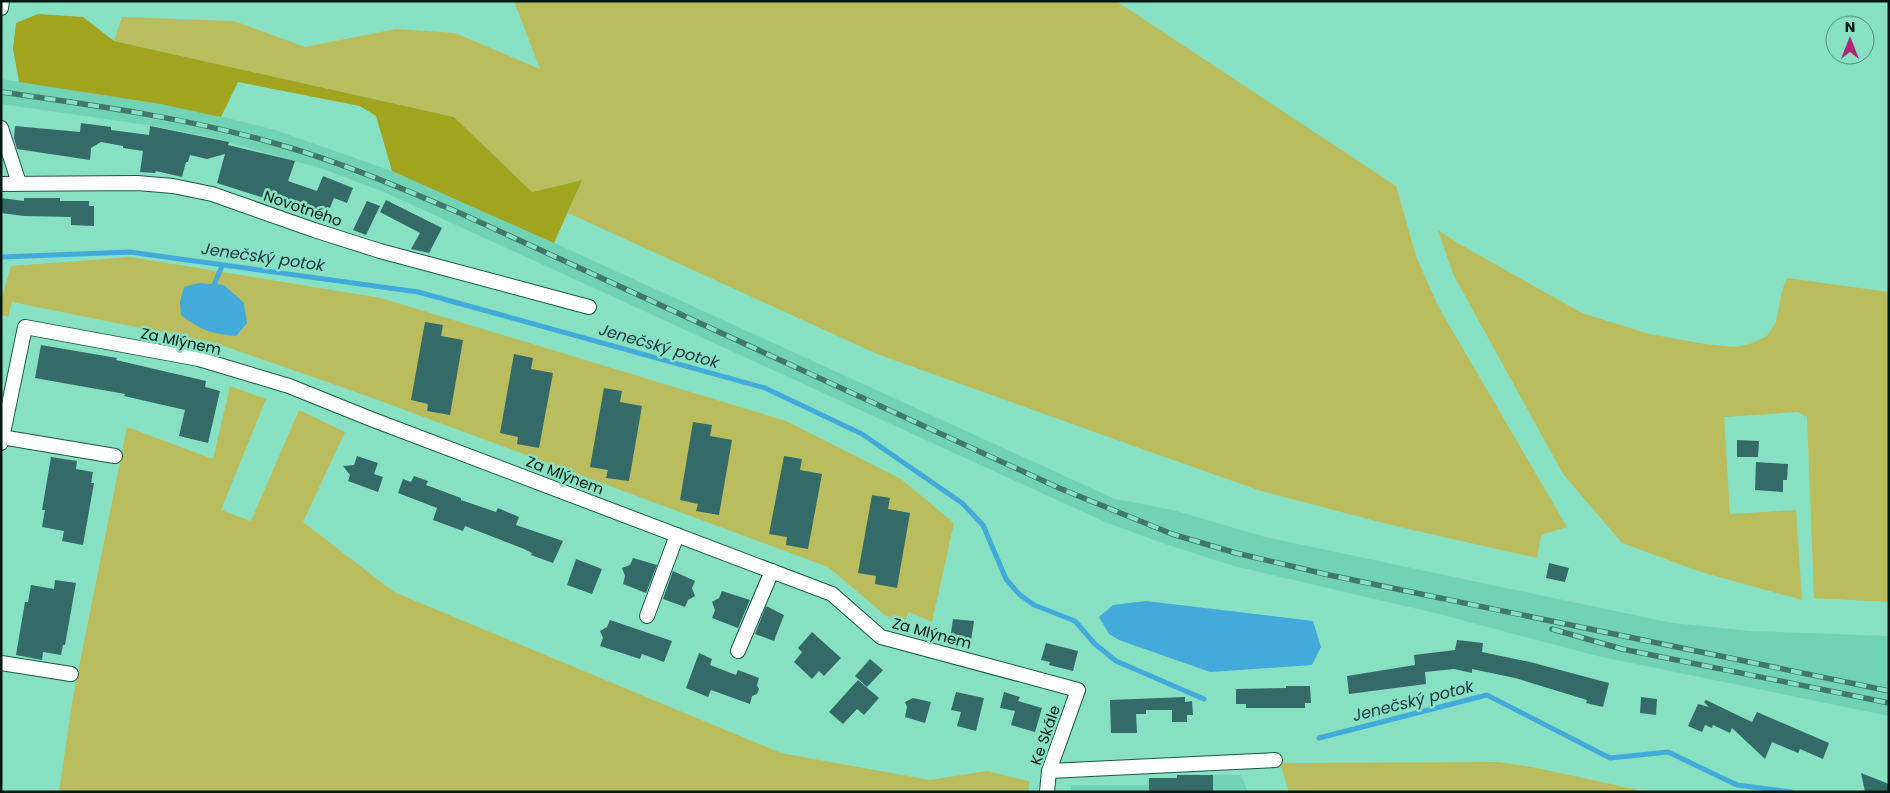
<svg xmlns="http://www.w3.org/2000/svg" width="1890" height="793" font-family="Poppins,sans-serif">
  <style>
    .built { fill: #72d2b4 }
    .green { fill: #b9bd5d }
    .forest { fill: #a1a41e }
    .water { fill: #43aad9 }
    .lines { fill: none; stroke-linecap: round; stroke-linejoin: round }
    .stream { stroke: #43aad9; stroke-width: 5 }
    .building { fill: #346b68 }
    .minor-casing { stroke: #135b49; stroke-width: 16 }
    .minor { stroke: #fff; stroke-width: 14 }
    .rail-casing { stroke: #417867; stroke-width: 5.5 }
    .rail { stroke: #88e0c3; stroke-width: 4; stroke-dasharray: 11; stroke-linecap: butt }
    .labels { text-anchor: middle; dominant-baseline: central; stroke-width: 5; stroke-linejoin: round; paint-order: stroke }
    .street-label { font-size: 15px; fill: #001a13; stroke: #88e0c3 }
    .water-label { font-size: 16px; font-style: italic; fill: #1f3541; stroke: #88e0c3 }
  </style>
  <rect width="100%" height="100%" fill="#88e0c3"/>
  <g class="built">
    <path d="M1,79l159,25 55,11 60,15 117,41 75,32 648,296 58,11 92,27 407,86 78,8 139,5v80l-292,-60 -158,-42 -205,-48 -66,-21 -63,-23 -721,-330 -61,-23 -113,-32 -56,-11 -153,-22z"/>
    <path d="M1177,775h64l7,17h-178l1,-7h75l1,-3h2v-4h28z"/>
  </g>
  <g class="green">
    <path d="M514,1h602l280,185 20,70 22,50 129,221 -26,8 -4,23 -142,-32 -134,-35 -133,-47 -251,-90 -309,-141 13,-33 -49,12 -78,-75 -340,-76 8,-24 112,4 71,26 91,-18 59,4 85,36z"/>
    <path d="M1438,230l23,15 121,68 67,21 56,10 29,3 16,-3 17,-8 9,-14 6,-31 5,-13 102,14v310l-75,-4 -7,-181 -9,-5 -74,5 6,97 66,-4 6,90 -101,-28 -79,-29 -59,-69 -110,-200z"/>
    <path d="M130,257l251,41 405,123 115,58 53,44 -22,99 -23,-10 -5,10 -18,-6 -58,-49 -461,-171 -152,-53 -203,-41 -4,15 -7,-2v-15l10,-34z"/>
    <path d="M230,386l36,13 -45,111 30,11 48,-111 46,22 -42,90 91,70 387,161 149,27 57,-9 42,10 -1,11h-969l14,-95 54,-270 86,32z"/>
    <path d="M1498,762l34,5 116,25h-359l-9,-29z"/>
  </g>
  <path class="forest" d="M38,14l45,3 31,24 340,76 78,75 50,-12 -28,63 -162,-72 -16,-55 -16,-10 -122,-24 -17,35 -61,-13 -141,-22 -6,-33 3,-26z"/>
  <g class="water">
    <path d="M199,283l25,2 20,18 3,20 -11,13c-24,-2 -36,-6 -55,-21l-1,-13 4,-15z"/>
    <path d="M1146,601l167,20 8,26 -9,18 -102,7 -91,-32 -10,-6 -10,-17 14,-12z"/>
  </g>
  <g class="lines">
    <g class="stream">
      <path d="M1,257l129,-5 288,40 347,96 97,46 100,69 21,22 23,54 14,16 14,10 41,16 20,23 21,17 88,38"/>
      <path d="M214,285l8,-19"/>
      <path d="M1319,738l168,-43 123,63 58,-6 69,33 54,7"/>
    </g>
  </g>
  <g class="building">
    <path d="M81,123l30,4v3l38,5 1,-9 79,16 -2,6 1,-3 67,16 -7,20 29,10 6,-15 30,12 -6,15 -13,-5 -4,10 -3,-1 -5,12 -30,-12 -75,-24 8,-29 -18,5 -17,-4 -2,7h-2l-4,15 -26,-6 -1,2 -15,-1 3,-21 -20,-3v-2l-22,-4 -10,6 -1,12 -73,-11 -3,-11 1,-12 65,6z"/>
    <path d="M1,198l23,3v-3h36v3h29v5h5v20l-23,-1v-8l-47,-1 -23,-3z"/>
    <path d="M386,200l56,28 -13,25 -18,-4 9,-16 -40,-21z"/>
    <path d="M367,201l13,5 -14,29 -13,-5z"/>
    <path d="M425,322l18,3 -2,11 22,4 -13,75 -23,-4 1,-7 -17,-4z"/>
    <path d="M41,345l76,13 -1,2 90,21 -1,6 15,4 -12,52 -29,-7 6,-26 -61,-14 1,-2 -90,-16z"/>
    <path d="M514,354l19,4 -2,11 22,4 -14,75 -22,-4 1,-7 -18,-4z"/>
    <path d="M604,388l18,3 -2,11 22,4 -13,75 -23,-3 2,-8 -18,-3z"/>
    <path d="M693,422l19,3 -2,11 22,4 -13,75 -23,-4 2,-7 -18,-4z"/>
    <path d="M1737,440l22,1 -1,16h-21z"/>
    <path d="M357,456l21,7 -4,11 9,3 -5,15 -30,-11 2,-6 -7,-9 11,-1z"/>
    <path d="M784,456l18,3 -2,11 22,4 -14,75 -22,-4 1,-8 -18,-3z"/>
    <path d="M51,457l26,4 -1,8 17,3 -2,11h3l-11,62 -21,-4 2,-10 -22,-4 3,-17h-3z"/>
    <path d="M1756,462l32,2 -1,16h-4v12l-28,-2z"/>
    <path d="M414,476l14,5 -2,4 35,13v2l35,12 2,-4 21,9 -3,8 47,16 -10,22 -22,-8 1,-2 -8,-4 -59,-23 -2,5 -30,-11 4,-12 -39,-15 5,-14 8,3z"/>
    <path d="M872,495l18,3 -2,11 22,4 -13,75 -22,-4 1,-8 -18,-3z"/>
    <path d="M633,558l24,7 -11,28 -23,-9 2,-8 -3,-8 8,-3z"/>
    <path d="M576,559l26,10 -10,25 -25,-9z"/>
    <path d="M1549,563l20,5 -4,14 -19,-4z"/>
    <path d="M673,571l22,10 -3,7 3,8 -7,4 -3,7 -22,-8z"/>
    <path d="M55,580l21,3 -11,62h-2l-2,10 -18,-3 -1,8 -26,-5 9,-53h3l3,-17 23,4z"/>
    <path d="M722,591l28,9 -12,28 -26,-10 3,-8 -3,-8 7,-4z"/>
    <path d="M766,606l18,9 -10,26 -19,-7z"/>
    <path d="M953,619l21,2 -3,20 -21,-2z"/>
    <path d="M610,620l62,21 -8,21 -22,-8 -2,5 -40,-13 3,-8 -3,-7 7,-4z"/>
    <path d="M812,632l29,26 -17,18 -5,-5 -7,8 -18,-17 8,-10 -4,-4z"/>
    <path d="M1457,640l26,3 -1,9 48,10 79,21 -6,24 -17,-4 1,-3 -72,-22 -43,-9v4l-18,-4 -29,3 1,12 -77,10 -2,-18 68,-11 -1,-10 41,-5z"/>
    <path d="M1046,643l32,8 -5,20 -24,-6 1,-3 -9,-2z"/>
    <path d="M699,653l13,6 -2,6 26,10 2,-5 21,8 -2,7 2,4 -2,5 -5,2 -2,8 -39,-14 -3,7 -22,-9z"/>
    <path d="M870,659l13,11 -16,17 -12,-11z"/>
    <path d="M858,680l21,18 -15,17 -7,-6 -14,15 -14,-12z"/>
    <path d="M1286,686h24l1,17h-6v5h-59v-4h-10v-15l50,-1z"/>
    <path d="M956,692l28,6 -8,33 -19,-5 4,-14 -10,-2z"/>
    <path d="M1004,692l16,5 -2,4 24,7 -7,24 -24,-7 4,-14 -15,-3z"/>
    <path d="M1185,697v5l7,-1 1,14h-6v7h-15v-12h-26v4h-10l1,19h-26l-1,-33z"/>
    <path d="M1641,697l16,2 -1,16 -16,-2z"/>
    <path d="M913,698l18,4 -6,21 -20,-6 2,-10 -2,-5z"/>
    <path d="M1706,700l46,22 5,-10 72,31 -6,16 -23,-10 -2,4 -26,-11 -7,17 -33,-31 -2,5 -17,-8 -1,3 -7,-3 -3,7 -14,-6 10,-22 11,3 -5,-5z"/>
    <path d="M1861,773l28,11v8h-24z"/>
    <path d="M1177,775h36v17h-64v-14h28z"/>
  </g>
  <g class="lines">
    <defs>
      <g id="minor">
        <path d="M1,8l1,-7"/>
        <path d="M1,128l18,55"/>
        <path d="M1,184l136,-1 36,3 39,8 102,36 66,21 209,56"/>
        <path d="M1,437l114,19"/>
        <path d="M1,443l24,-116 174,32 90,27 82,33 461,175 49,43 197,53 -29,81 -2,21"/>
        <path d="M647,616l30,-81"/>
        <path d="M738,651l34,-80"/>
        <path d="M1,663l70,11"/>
        <path d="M1049,771l226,-11"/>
      </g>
    </defs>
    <use href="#minor" class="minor-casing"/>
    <use href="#minor" class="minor"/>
    <defs>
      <g id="rail">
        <path d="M1,92c90,13 181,25 269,50 66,18 129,45 192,72l597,274 113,46 64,19 93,22 560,116"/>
        <path d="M1552,629l70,20 267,54"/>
      </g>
    </defs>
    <use href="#rail" class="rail-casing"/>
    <use href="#rail" class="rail"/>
  </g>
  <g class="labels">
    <g class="street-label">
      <text transform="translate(303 208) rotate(19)">Novotného</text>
      <text transform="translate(181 341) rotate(12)">Za Mlýnem</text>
      <text transform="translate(565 475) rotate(21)">Za Mlýnem</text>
      <text transform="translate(932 633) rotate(15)">Za Mlýnem</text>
      <text transform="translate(1045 735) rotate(-71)">Ke Skále</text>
    </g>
    <g class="water-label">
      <text transform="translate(263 257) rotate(8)">Jenečský potok</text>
      <text transform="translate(659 346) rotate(16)">Jenečský potok</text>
      <text transform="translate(1413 701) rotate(-14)">Jenečský potok</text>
    </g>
  </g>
  <rect width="1890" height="793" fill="none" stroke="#001a13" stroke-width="5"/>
  <g transform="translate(1850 40)"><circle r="24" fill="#88e0c3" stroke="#52917d"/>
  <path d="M0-4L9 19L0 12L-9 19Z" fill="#ab2872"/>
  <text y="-8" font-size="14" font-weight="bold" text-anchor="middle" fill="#001a13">N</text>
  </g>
</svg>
